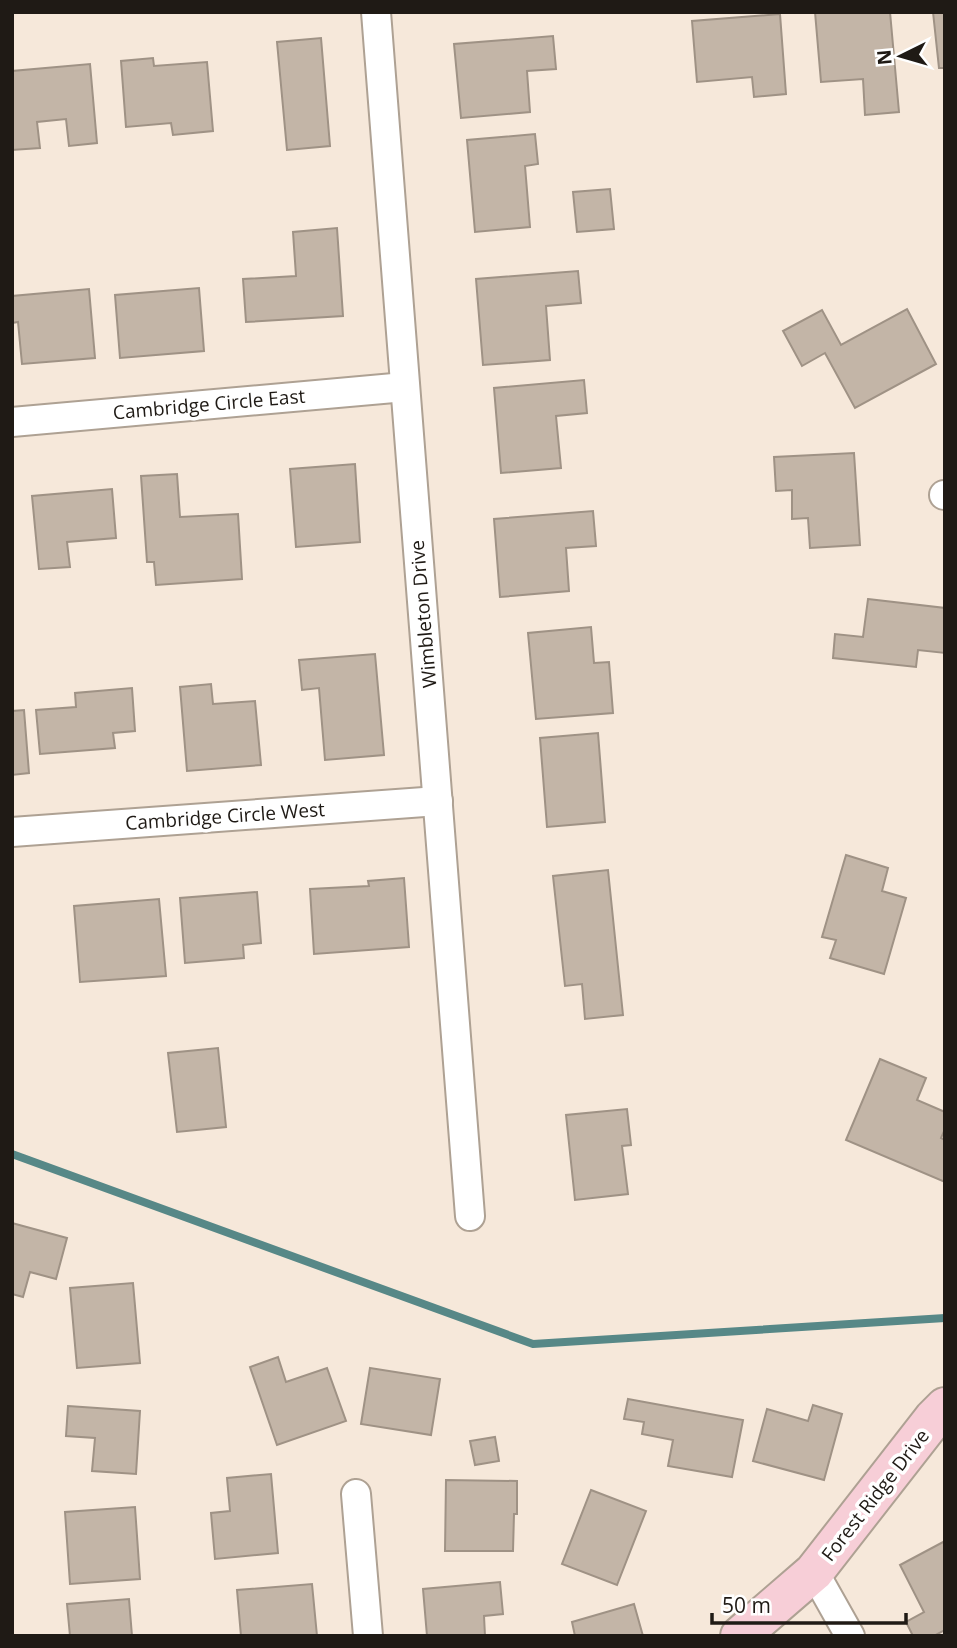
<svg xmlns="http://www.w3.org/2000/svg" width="957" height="1648" font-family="'Open Sans',sans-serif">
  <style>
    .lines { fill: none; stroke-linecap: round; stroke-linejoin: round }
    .stream { stroke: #578887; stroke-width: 8 }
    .building { fill: #c3b5a7; stroke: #9f9285; stroke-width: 2 }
    .minor-casing { stroke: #aea193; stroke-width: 32 }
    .secondary-casing { stroke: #aea193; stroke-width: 42 }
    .minor { stroke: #fff; stroke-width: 28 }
    .secondary { stroke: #f7ced7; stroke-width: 38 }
    .labels { text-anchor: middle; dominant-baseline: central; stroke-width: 7; stroke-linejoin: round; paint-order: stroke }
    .street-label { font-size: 19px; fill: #1f1a15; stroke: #fff }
  </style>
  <rect width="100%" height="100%" fill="#f6e8da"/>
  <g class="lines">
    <path class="stream" d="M12,1154l521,190 412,-26"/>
  </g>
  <g class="building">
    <path d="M815,12h75l9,100 -34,3 -2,-36 -42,3z"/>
    <path d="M933,12h12v56h-6z"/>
    <path d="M780,14l6,80 -32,3 -2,-20 -55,5 -5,-61z"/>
    <path d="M553,36l3,33 -29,2 3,41 -69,6 -7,-74z"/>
    <path d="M321,38l9,108 -43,4 -10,-108z"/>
    <path d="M153,58l1,8 53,-4 6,69 -40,4 -2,-12 -45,4 -5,-66z"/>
    <path d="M90,64l7,79 -28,3 -3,-27 -29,3 3,26 -28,2v-79z"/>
    <path d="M535,134l3,30 -13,2 5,61 -55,5 -8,-92z"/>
    <path d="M610,189l4,40 -37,3 -4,-40z"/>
    <path d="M337,228l6,88 -97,6 -3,-43 53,-3 -3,-44z"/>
    <path d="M578,271l3,32 -35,3 4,54 -67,5 -7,-86z"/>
    <path d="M199,288l5,63 -84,7 -5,-63z"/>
    <path d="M89,289l6,69 -73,6 -4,-42 -6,1v-27z"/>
    <path d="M907,309l29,55 -81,44 -30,-55 -23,13 -19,-35 39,-21 19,35z"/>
    <path d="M584,380l3,33 -31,3 5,52 -60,5 -7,-85z"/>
    <path d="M854,453l6,92 -50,3 -2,-30 -16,1v-29l-16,1 -2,-34z"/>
    <path d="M355,464l5,78 -64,5 -6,-78z"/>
    <path d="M177,474l3,43 58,-3 4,65 -86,6 -2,-23h-7l-6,-86z"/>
    <path d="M112,489l4,49 -49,4 3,25 -31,2 -7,-73z"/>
    <path d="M593,511l3,35 -30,2 3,43 -69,6 -6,-78z"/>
    <path d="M868,599l77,9v45l-27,-3 -2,17 -83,-9 2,-24 28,3z"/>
    <path d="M591,627l3,36 15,-1 4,51 -77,6 -8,-86z"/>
    <path d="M375,654l9,101 -59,5 -6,-72 -17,2 -3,-30z"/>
    <path d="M211,684l2,20 42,-3 6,64 -74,6 -7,-84z"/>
    <path d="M132,688l3,43 -22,2 2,15 -75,6 -4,-44 40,-3 -1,-14z"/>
    <path d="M24,710l5,63 -17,2v-64z"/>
    <path d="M598,733l7,89 -58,5 -7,-89z"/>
    <path d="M846,855l42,13 -6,23 24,7 -22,76 -54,-16 6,-18 -14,-3z"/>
    <path d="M608,870l15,145 -38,4 -3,-35 -17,2 -12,-110z"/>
    <path d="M404,878l5,69 -95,7 -4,-65 59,-3 -1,-5z"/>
    <path d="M257,892l4,51 -18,2 1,13 -59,5 -5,-65z"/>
    <path d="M159,899l7,77 -86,6 -6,-76z"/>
    <path d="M218,1048l8,79 -49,5 -9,-79z"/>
    <path d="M880,1059l46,19 -9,22 28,12v17l-4,9 4,2v42l-99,-42z"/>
    <path d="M627,1109l4,36 -9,1 6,48 -53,6 -9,-85z"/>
    <path d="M12,1223l55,15 -11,41 -26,-7 -7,25 -11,-3z"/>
    <path d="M133,1283l7,80 -63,5 -7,-80z"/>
    <path d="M278,1357l8,25 41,-14 19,53 -69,24 -27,-78z"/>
    <path d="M370,1368l70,11 -9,56 -70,-11z"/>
    <path d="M628,1399l115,21 -11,57 -64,-11 5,-26 -31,-6 2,-12 -20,-3z"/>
    <path d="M813,1405l29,9 -18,66 -71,-19 14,-52 41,12z"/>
    <path d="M68,1406l72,5 -4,63 -44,-3 3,-33 -29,-2z"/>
    <path d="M495,1437l4,24 -24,4 -5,-24z"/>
    <path d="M271,1474l7,79 -63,6 -4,-46 19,-2 -3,-33z"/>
    <path d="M446,1480l71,1v33h-3l-1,37h-68z"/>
    <path d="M591,1490l55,21 -29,74 -55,-21z"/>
    <path d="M135,1507l5,72 -70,5 -5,-72z"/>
    <path d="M945,1541v89l-11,6h-21l-7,-14 18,-10 -24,-47z"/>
    <path d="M500,1582l3,32 -19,2 1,20h-58l-4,-47z"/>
    <path d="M312,1584l5,52h-76l-4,-46z"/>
    <path d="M129,1599l3,37h-62l-3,-32z"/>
    <path d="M634,1604l9,32h-68l-3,-14z"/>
  </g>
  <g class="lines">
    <defs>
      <g id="minor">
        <path d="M376,12l94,1204"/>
        <path d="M12,422l393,-35"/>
        <path d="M944,495h1"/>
        <path d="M12,832l426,-31"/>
        <path d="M356,1494l12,142"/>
        <path d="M814,1572l36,64"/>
      </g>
      <path id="secondary" d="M740,1636l74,-64 120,-154 11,-11"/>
    </defs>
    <use href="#minor" class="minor-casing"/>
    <use href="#secondary" class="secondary-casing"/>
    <use href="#minor" class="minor"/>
    <use href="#secondary" class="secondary"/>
  </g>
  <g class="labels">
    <g class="street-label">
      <text transform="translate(209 404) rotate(-5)">Cambridge Circle East</text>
      <text transform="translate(423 614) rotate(-95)">Wimbleton Drive</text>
      <text transform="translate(225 816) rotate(-4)">Cambridge Circle West</text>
      <text transform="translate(875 1495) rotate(-52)">Forest Ridge Drive</text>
    </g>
  </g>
  <rect width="957" height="1648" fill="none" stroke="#1f1a15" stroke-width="28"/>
  <g transform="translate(901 56) rotate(265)" stroke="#ffffff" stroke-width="5" paint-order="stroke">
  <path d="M0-5L12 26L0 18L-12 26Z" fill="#1f1a15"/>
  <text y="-10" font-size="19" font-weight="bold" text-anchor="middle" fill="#1f1a15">N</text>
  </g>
  <path d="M712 1613v10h194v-10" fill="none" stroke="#1f1a15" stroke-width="3.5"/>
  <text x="722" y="1613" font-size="21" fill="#1f1a15" stroke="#ffffff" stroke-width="5" paint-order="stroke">50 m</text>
</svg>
